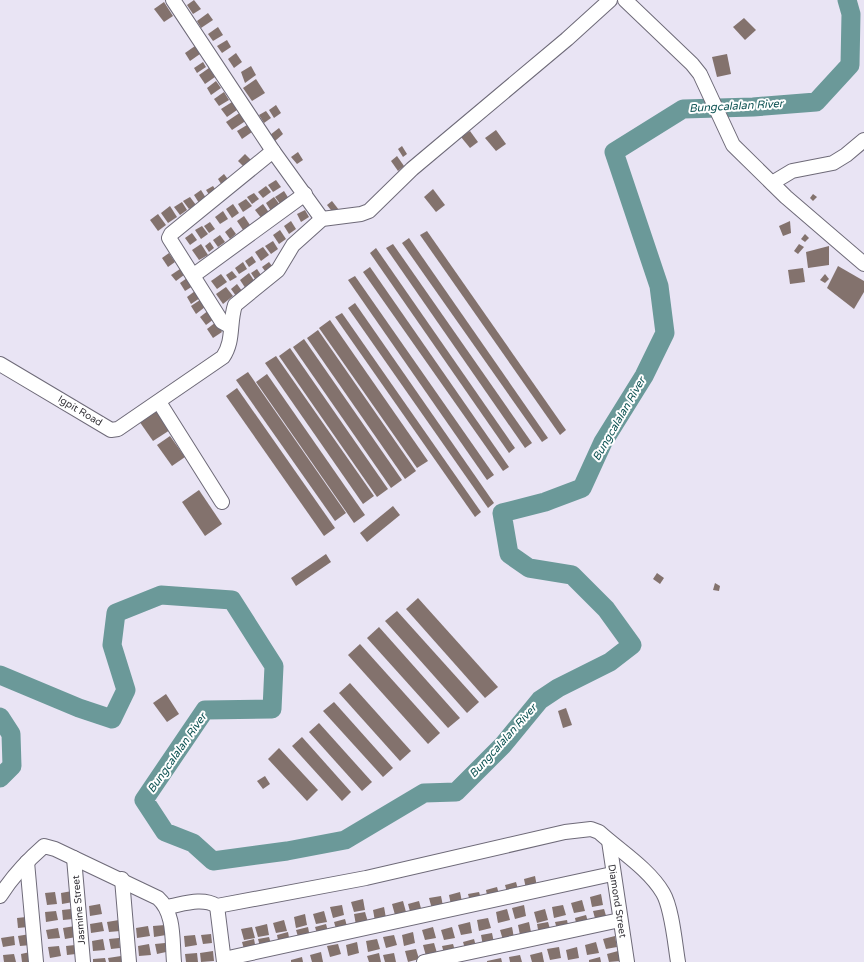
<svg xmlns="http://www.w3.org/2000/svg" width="864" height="962" font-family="'Varela Round',sans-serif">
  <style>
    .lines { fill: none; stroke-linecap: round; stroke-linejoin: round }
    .river { stroke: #6b9999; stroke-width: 19 }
    .building { fill: #83726d }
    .minor-casing { stroke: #6e6a78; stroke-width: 16 }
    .minor { stroke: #fff; stroke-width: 14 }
    .labels { text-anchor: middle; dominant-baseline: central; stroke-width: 4; stroke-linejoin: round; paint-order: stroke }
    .street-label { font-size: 10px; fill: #353339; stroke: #fff }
    .water-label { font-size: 11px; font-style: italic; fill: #0e5353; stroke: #fff }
  </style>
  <rect width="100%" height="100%" fill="#e9e4f4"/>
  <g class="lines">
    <g class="river">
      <path d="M0,675l79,33 33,11 14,-29 -14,-45 4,-32 45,-18 71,5 42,66 -2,43 -67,1 -61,90 21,32 28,11 20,18 74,-10 58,-11 79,-47 32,-1 47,-47 37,-45 18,-12 52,-26 22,-17 -26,-36 -34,-34 -43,-7 -20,-14 -7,-41 43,-11 37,-14 21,-46 41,-66 21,-43 -6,-47 -45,-134 69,-43 70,-2 63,-5 34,-37 1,-51 -4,-14"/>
      <path d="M0,717l11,17 1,32 -12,12"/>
    </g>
  </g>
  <g class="building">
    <path d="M194,0l7,9 -8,5 -6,-9z"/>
    <path d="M164,2l9,14 -9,6 -10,-13z"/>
    <path d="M208,13l5,7 -12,8 -4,-7z"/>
    <path d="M744,18l12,12 -11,10 -12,-13z"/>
    <path d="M218,27l5,8 -10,6 -5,-7z"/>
    <path d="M227,40l4,7 -9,6 -5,-7z"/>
    <path d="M195,46l5,8 -10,7 -5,-8z"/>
    <path d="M236,53l6,9 -8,6 -6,-9z"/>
    <path d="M727,54l4,20 -14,3 -5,-20z"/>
    <path d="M203,62l3,5 -9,6 -3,-5z"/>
    <path d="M251,66l5,9 -11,8 -4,-11z"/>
    <path d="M209,68l6,9 -10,7 -6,-9z"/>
    <path d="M256,79l9,14 -13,8 -9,-13z"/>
    <path d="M216,81l5,7 -10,7 -4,-7z"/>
    <path d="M224,92l5,8 -10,6 -5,-7z"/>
    <path d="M232,102l5,8 -10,7 -6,-8z"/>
    <path d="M276,105l5,8 -7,5 -5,-8z"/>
    <path d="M266,111l5,7 -7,5 -5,-8z"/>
    <path d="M241,112l6,8 -15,10 -6,-8z"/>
    <path d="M247,125l5,7 -10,7 -5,-8z"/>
    <path d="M279,128l4,6 -8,7 -5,-6z"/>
    <path d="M496,130l10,14 -10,7 -11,-13z"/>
    <path d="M470,131l8,11 -8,6 -9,-11z"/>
    <path d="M402,146l5,8 -4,3 -5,-8z"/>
    <path d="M298,152l5,8 -6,4 -6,-7z"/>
    <path d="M245,154l8,8 -7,7 -8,-8z"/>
    <path d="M397,156l7,10 -6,5 -7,-10z"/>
    <path d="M224,174l6,8 -7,5 -5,-8z"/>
    <path d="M276,180l5,7 -8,5 -5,-7z"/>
    <path d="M213,186l4,6 -7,4 -4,-6z"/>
    <path d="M266,186l5,6 -8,6 -5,-6z"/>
    <path d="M433,189l12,16 -9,7 -12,-15z"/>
    <path d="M201,190l5,8 -7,5 -5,-8z"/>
    <path d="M284,191l5,8 -8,6 -6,-8z"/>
    <path d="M254,193l5,6 -7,5 -5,-7z"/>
    <path d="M813,194l4,3 -4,4 -3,-3z"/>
    <path d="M190,197l6,8 -7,4 -6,-8z"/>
    <path d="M274,197l6,8 -9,6 -5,-8z"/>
    <path d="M246,199l6,7 -9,6 -5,-8z"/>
    <path d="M332,201l7,9 -5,4 -7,-9z"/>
    <path d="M182,202l5,8 -7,5 -6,-8z"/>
    <path d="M233,204l6,9 -7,5 -6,-9z"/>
    <path d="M263,204l7,10 -8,5 -7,-9z"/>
    <path d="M170,206l7,11 -9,6 -7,-10z"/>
    <path d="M305,210l4,7 -8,5 -4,-8z"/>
    <path d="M223,211l5,8 -8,5 -5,-7z"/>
    <path d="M158,214l8,11 -8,6 -8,-11z"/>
    <path d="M244,216l6,9 -7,5 -6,-9z"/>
    <path d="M291,221l5,8 -7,5 -5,-8z"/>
    <path d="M790,221l1,12 -8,3 -4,-10z"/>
    <path d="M210,222l5,7 -6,4 -5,-7z"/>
    <path d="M202,226l6,8 -7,5 -6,-9z"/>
    <path d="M231,227l5,7 -6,5 -5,-7z"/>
    <path d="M280,230l6,9 -7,5 -6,-9z"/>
    <path d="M427,231l139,199 -6,5 -140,-200z"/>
    <path d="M192,233l5,7 -7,5 -5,-7z"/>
    <path d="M805,234l4,4 -4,4 -4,-3z"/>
    <path d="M220,235l5,7 -7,5 -5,-7z"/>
    <path d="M409,238l139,200 -6,4 -140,-199z"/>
    <path d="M273,241l5,8 -7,5 -6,-8z"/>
    <path d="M210,242l4,6 -5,4 -4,-6z"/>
    <path d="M201,244l7,11 -9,5 -7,-10z"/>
    <path d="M393,244l139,199 -7,5 -139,-200z"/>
    <path d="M799,244l5,3 -6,7 -4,-3z"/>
    <path d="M829,246v19l-21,3 -2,-16z"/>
    <path d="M263,247l6,8 -8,6 -6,-9z"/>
    <path d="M376,248l139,200 -6,5 -139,-200z"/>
    <path d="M169,253l6,9 -7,5 -6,-9z"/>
    <path d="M252,256l4,6 -7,5 -4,-6z"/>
    <path d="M243,262l4,7 -8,5 -4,-6z"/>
    <path d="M269,262l6,8 -7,5 -6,-8z"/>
    <path d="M838,266l26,15v11l-10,17 -27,-21z"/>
    <path d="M370,267l139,200 -6,4 -140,-199z"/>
    <path d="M803,268l2,14 -15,2 -2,-14z"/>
    <path d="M180,269l4,6 -8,6 -5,-6z"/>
    <path d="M257,269l6,9 -6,4 -6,-9z"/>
    <path d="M232,271l5,6 -7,4 -4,-6z"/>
    <path d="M249,273l6,9 -9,7 -6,-9z"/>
    <path d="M221,274l6,8 -10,7 -6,-8z"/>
    <path d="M825,274l4,5 -4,4 -5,-3z"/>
    <path d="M355,276l139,199 -7,5 -139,-200z"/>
    <path d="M187,278l6,8 -8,5 -5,-8z"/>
    <path d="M237,284l5,7 -6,5 -5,-7z"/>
    <path d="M226,287l7,9 -10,8 -7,-10z"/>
    <path d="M195,291l5,7 -9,6 -4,-7z"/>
    <path d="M200,300l5,7 -9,7 -5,-8z"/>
    <path d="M355,303l139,200 -6,5 -140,-200z"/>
    <path d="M209,310l5,9 -8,6 -6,-8z"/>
    <path d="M342,313l139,199 -6,5 -140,-200z"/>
    <path d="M330,320l98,141 -11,7 -98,-140z"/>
    <path d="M216,322l6,10 -9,6 -6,-9z"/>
    <path d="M318,330l98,141 -11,8 -98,-141z"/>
    <path d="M304,339l98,141 -11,8 -98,-141z"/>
    <path d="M290,348l98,141 -11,8 -98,-141z"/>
    <path d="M276,356l98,140 -11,8 -98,-141z"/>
    <path d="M248,372l98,141 -11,8 -99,-141z"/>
    <path d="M267,374l98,141 -11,8 -98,-141z"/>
    <path d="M237,388l98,140 -11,8 -98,-140z"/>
    <path d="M156,409l14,21 -17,11 -14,-20z"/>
    <path d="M170,436l15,21 -13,9 -15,-21z"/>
    <path d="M199,490l23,34 -17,12 -23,-34z"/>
    <path d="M393,506l7,9 -33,27 -7,-9z"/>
    <path d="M326,554l5,8 -35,24 -5,-8z"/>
    <path d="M657,573l7,5 -4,6 -7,-5z"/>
    <path d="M715,583l5,3 -1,5 -6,-1z"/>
    <path d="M418,598l80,89 -13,11 -79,-89z"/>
    <path d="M397,611l82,91 -12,11 -82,-92z"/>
    <path d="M379,627l81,91 -12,10 -81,-90z"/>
    <path d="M360,644l80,89 -12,11 -80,-89z"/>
    <path d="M350,683l61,68 -11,10 -61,-68z"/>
    <path d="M166,694l13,20 -12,8 -14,-19z"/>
    <path d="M334,702l59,66 -10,9 -60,-66z"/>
    <path d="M566,708l6,17 -9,3 -5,-17z"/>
    <path d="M319,723l53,59 -10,9 -53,-59z"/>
    <path d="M302,737l49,55 -9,9 -50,-55z"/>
    <path d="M279,748l39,42 -11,11 -39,-42z"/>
    <path d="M265,776l5,8 -7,5 -6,-8z"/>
    <path d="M535,876l2,11 -11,2 -2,-10z"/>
    <path d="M516,882l3,11 -11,3 -3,-11z"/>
    <path d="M497,887l3,11 -12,2 -2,-10z"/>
    <path d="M72,891l1,11 -11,2 -1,-11z"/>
    <path d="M55,892l2,12 -10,1 -2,-12z"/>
    <path d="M460,892l2,10 -11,3 -2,-10z"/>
    <path d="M479,892l3,10 -11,3 -3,-11z"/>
    <path d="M601,894l2,11 -11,2 -2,-10z"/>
    <path d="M441,896l2,10 -11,3 -3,-11z"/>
    <path d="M363,899l2,11 -11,2 -3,-10z"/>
    <path d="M582,900l3,11 -11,2 -3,-10z"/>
    <path d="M403,901l3,11 -11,3 -3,-11z"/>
    <path d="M419,901l3,11 -11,3 -3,-11z"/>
    <path d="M100,904l2,10 -12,2 -1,-10z"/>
    <path d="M342,905l2,10 -11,3 -3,-11z"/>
    <path d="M524,905l2,11 -11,3 -3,-11z"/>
    <path d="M563,905l3,10 -12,3 -2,-11z"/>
    <path d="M384,907l2,11 -11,3 -2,-11z"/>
    <path d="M71,909l2,10 -10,1 -1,-10z"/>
    <path d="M507,909l3,11 -12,3 -2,-11z"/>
    <path d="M545,909l3,11 -11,3 -3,-11z"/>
    <path d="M604,909l3,10 -11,3 -3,-11z"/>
    <path d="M56,911l2,9 -12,2 -1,-10z"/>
    <path d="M324,911l3,11 -11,2 -3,-10z"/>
    <path d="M365,912l3,10 -12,3 -2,-11z"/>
    <path d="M305,914l2,11 -11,3 -2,-11z"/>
    <path d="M586,915l3,10 -12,3 -2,-10z"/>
    <path d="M26,917l2,10 -10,1 -1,-10z"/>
    <path d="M488,918l3,10 -12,3 -2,-11z"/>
    <path d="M345,919l3,11 -11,2 -3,-10z"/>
    <path d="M119,920l1,11 -11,1 -2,-10z"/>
    <path d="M284,920l3,11 -11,2 -3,-10z"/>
    <path d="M567,920l2,10 -11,3 -3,-11z"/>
    <path d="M102,922l2,9 -13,2 -1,-9z"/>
    <path d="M470,922l2,11 -11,2 -3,-10z"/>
    <path d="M529,922l2,10 -11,3 -2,-10z"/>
    <path d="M548,922l3,10 -12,3 -2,-11z"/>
    <path d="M267,924l2,11 -11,2 -3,-10z"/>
    <path d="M326,924l3,11 -11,2 -3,-10z"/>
    <path d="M165,925l1,10 -12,2 -1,-11z"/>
    <path d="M75,926l1,11 -11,2 -2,-11z"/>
    <path d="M148,926l2,10 -13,2 -1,-10z"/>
    <path d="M252,927l3,11 -11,2 -3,-11z"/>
    <path d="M308,927l2,11 -11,2 -3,-10z"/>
    <path d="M433,927l3,11 -11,2 -3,-10z"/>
    <path d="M452,927l3,11 -11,2 -3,-10z"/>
    <path d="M512,927l2,11 -11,2 -3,-10z"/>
    <path d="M58,928l2,10 -12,1 -2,-9z"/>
    <path d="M288,932l2,11 -11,2 -2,-10z"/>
    <path d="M413,932l2,11 -11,3 -2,-11z"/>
    <path d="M492,933l2,10 -11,3 -2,-11z"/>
    <path d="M30,934l1,11 -11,1 -2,-10z"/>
    <path d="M211,934l1,9 -9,1 -2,-9z"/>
    <path d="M195,935l2,10 -12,2 -1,-11z"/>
    <path d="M394,935l3,10 -11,3 -3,-11z"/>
    <path d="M14,936l1,9 -12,2 -2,-9z"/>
    <path d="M615,936l2,11 -11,2 -3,-10z"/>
    <path d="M269,937l3,10 -11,3 -3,-11z"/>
    <path d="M119,938l1,10 -9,1 -2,-10z"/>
    <path d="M103,939l2,11 -12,1 -1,-10z"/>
    <path d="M254,939l2,11 -11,3 -3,-11z"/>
    <path d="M377,939l3,10 -12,3 -2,-11z"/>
    <path d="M474,939l3,11 -11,2 -3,-10z"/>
    <path d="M357,942l2,11 -11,3 -2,-11z"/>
    <path d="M596,942l3,11 -12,2 -2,-10z"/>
    <path d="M165,943l1,9 -9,2 -2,-10z"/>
    <path d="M434,943l3,10 -11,3 -3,-11z"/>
    <path d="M149,944l2,11 -12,1 -1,-10z"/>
    <path d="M338,944l3,10 -11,3 -3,-11z"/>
    <path d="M453,944l3,10 -11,3 -3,-11z"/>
    <path d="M75,945l1,9 -9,1 -1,-9z"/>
    <path d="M59,946l2,10 -11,2 -2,-11z"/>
    <path d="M559,947l2,11 -11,2 -3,-11z"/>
    <path d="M577,947l2,11 -11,2 -2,-10z"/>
    <path d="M416,949l3,10 -11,3 -3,-11z"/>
    <path d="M213,951l1,10 -13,1 -1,-9z"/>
    <path d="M618,951l3,10 -12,1 -2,-8z"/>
    <path d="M30,952v10h-8l-1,-8z"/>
    <path d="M321,952l2,10h-11l-2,-7z"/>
    <path d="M542,952l2,10h-12l-2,-7z"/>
    <path d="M197,953l1,9h-12l-1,-8z"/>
    <path d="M379,953l2,9h-12l-2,-6z"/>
    <path d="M394,953l2,9h-11l-2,-7z"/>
    <path d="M14,954l2,8h-12l-1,-7z"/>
    <path d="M520,955l2,7h-12l-1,-5z"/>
    <path d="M121,956l1,6h-13l-1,-4z"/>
    <path d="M302,957l1,5h-12v-2z"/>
    <path d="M600,957l1,5h-12v-2z"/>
    <path d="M105,958l1,4h-13v-3z"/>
    <path d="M501,958l1,4h-15v-1z"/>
  </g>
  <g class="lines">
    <defs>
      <g id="minor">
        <path d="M173,0l100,151 49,68"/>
        <path d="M625,0l67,64 8,10 33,71 53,52 78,67"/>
        <path d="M772,183l20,-12 41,-8 13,-8 18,-15"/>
        <path d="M194,275l111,-81"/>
        <path d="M231,327l-9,-5 -53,-84 2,-4 102,-83"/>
        <path d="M0,364l111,66 7,-1 105,-72c11,-16 6,-34 12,-52l43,-35 15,-25 29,-26 39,-5 8,-3 43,-42 155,-130 43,-39"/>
        <path d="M159,402l63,100"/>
        <path d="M609,841l18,121"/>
        <path d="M74,858l9,104"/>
        <path d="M27,862l9,100"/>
        <path d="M122,879l7,83"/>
        <path d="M0,896c12,-19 28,-36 44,-50l11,3 103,49c17,15 14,43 16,64"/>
        <path d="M217,906l7,56"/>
        <path d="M167,907c17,-3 35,-10 50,-1l149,-28 199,-46 26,-3 8,3c21,19 50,37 64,61 9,15 12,51 15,69"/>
        <path d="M224,959l388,-85"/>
        <path d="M424,962l196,-42"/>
      </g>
    </defs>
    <use href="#minor" class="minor-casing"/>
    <use href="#minor" class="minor"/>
  </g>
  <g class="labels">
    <g class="street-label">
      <text transform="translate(80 411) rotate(31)">Igpit Road</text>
      <text transform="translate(617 901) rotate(81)">Diamond Street</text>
      <text transform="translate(79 910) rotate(-95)">Jasmine Street</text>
    </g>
    <g class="water-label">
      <text transform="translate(736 106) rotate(-3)">Bungcalalan River</text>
      <text transform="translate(619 419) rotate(-60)">Bungcalalan River</text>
      <text transform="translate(503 741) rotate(-48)">Bungcalalan River</text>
      <text transform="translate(177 753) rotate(-55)">Bungcalalan River</text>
    </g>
  </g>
</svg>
